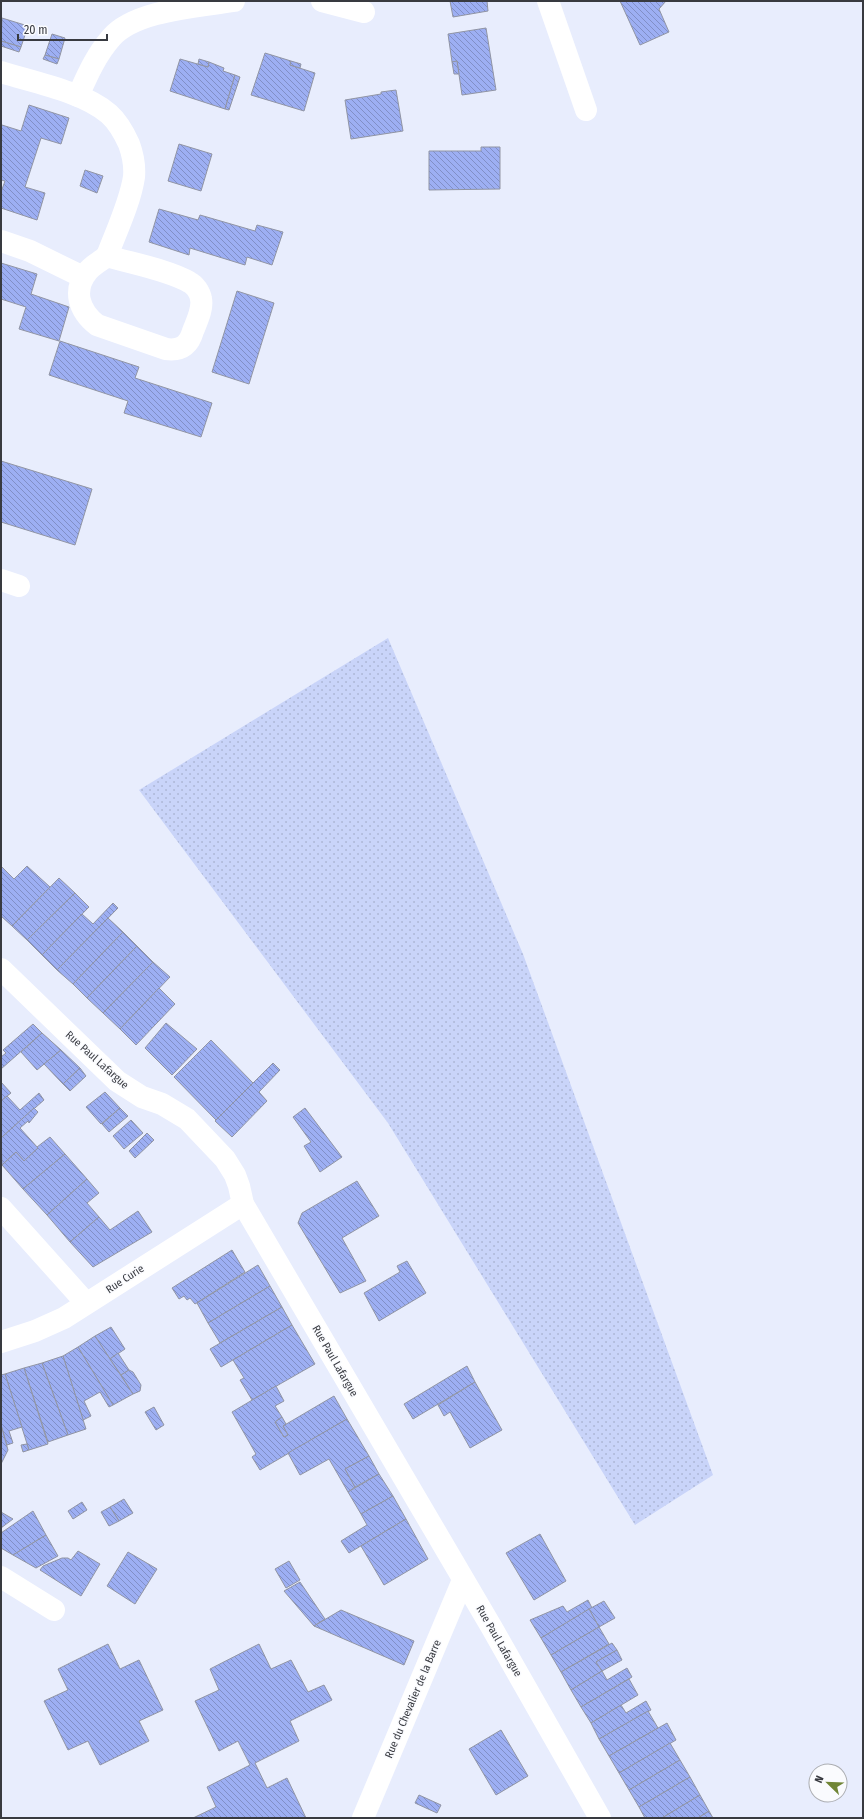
<svg xmlns="http://www.w3.org/2000/svg" width="864" height="1819" font-family="'Fira Sans Condensed',sans-serif">
  <style>
    .garden { fill: url(#garden-dots) }
    .building { fill: url(#building-back-hatch); stroke: #9195a4 }
    .lines { fill: none; stroke-linecap: round; stroke-linejoin: round }
    .street { stroke: #fff; stroke-width: 22 }
    .labels { text-anchor: middle; dominant-baseline: central; stroke-width: 3; stroke-linejoin: round; paint-order: stroke }
    .street-label { font-size: 11px; fill: #383a40; stroke: #fafbfe }
  </style>
  <defs>
    <pattern id="garden-dots" width="8" height="8" patternUnits="userSpaceOnUse"><rect width="8" height="8" fill="#c9d4f9"/><path d="M2 2h.1M6 6h.1" fill="none" stroke="#adb7d6" stroke-width="1.8" stroke-linecap="round"/></pattern>
    <pattern id="building-back-hatch" width="6" height="6" patternUnits="userSpaceOnUse"><rect width="6" height="6" fill="#9daff3"/><path d="M-1 5l2 2M0 0l6 6M5-1l2 2" fill="none" stroke="#818fc6"/></pattern>
  </defs>
  <rect width="100%" height="100%" fill="#e8edfd"/>
  <path class="garden" d="M388,638l135,316 190,521 -78,50 -247,-402 -249,-333z"/>
  <g class="building">
    <path d="M450,1h37l1,10 -35,6z"/>
    <path d="M620,1h46l-7,8 10,23 -29,13z"/>
    <path d="M2,18l26,8 -7,21 -20,-6z"/>
    <path d="M486,28l10,62 -34,5 -5,-34 -5,1 -4,-28z"/>
    <path d="M52,34l13,4 -6,21 -14,-4z"/>
    <path d="M1,41l20,6 -2,5 -18,-6z"/>
    <path d="M265,53l26,8 -1,4 25,8 -11,38 -53,-16z"/>
    <path d="M45,55l14,4 -2,5 -14,-5z"/>
    <path d="M180,59l28,8 1,-5 15,6 -1,3 12,4 -10,34 -55,-18z"/>
    <path d="M199,59l10,3 -1,5 -10,-3z"/>
    <path d="M291,61l10,3 -1,4 -10,-3z"/>
    <path d="M457,61l2,13h-5l-2,-12z"/>
    <path d="M235,75l5,2 -11,33 -4,-1z"/>
    <path d="M396,90l7,41 -52,8 -6,-39 36,-6v-2z"/>
    <path d="M29,105l40,13 -8,26 -20,-6 -16,49 20,6 -8,27 -36,-12v-16l4,-11 -4,-1v-53l1,-2 19,6z"/>
    <path d="M179,144l33,10 -11,37 -33,-10z"/>
    <path d="M481,147h19v42l-71,1v-39h52z"/>
    <path d="M85,170l18,6 -6,17 -17,-7z"/>
    <path d="M159,209l39,11 2,-5 55,16 2,-6 26,7 -11,33 -25,-8 -2,8 -55,-17 -1,7 -40,-13z"/>
    <path d="M1,263l36,11 -6,20 38,13 -10,34 -40,-12 7,-22 -25,-8z"/>
    <path d="M237,291l37,12 -25,81 -37,-12z"/>
    <path d="M60,341l79,26 -4,11 77,25 -11,34 -77,-24 4,-12 -79,-26z"/>
    <path d="M1,461l91,28 -17,56 -74,-23z"/>
    <path d="M1,866l13,13 13,-13 23,21 -38,39 -11,-10z"/>
    <path d="M59,878l16,15 -48,47 -15,-14z"/>
    <path d="M75,893l14,14 -47,48 -15,-15z"/>
    <path d="M113,903l5,5 -61,62 -15,-15 40,-41 11,10z"/>
    <path d="M108,918l15,14 -50,52 -16,-14z"/>
    <path d="M123,932l14,14 -50,52 -14,-14z"/>
    <path d="M137,946l16,16 -50,51 -16,-15z"/>
    <path d="M153,962l17,15 -50,52 -17,-16z"/>
    <path d="M159,988l16,16 -39,41 -16,-16z"/>
    <path d="M166,1023l31,26 -25,26 -27,-27z"/>
    <path d="M33,1024l9,9 -41,36v-12l5,-4 -3,-3z"/>
    <path d="M42,1033l19,17 -24,20 -16,-18z"/>
    <path d="M211,1040l42,43 -37,37 -42,-43z"/>
    <path d="M61,1050l19,18 -17,16 -19,-20z"/>
    <path d="M273,1063l7,7 -21,22 8,9 -35,36 -17,-16z"/>
    <path d="M80,1068l6,8 -16,15 -7,-7z"/>
    <path d="M1,1082l10,11 -10,8z"/>
    <path d="M105,1092l15,16 -19,16 -15,-17z"/>
    <path d="M39,1093l5,7 -43,38v-37l6,-5 13,14z"/>
    <path d="M34,1108l4,4 -9,11 -1,-2 -8,7 18,20 -14,13 -8,-9 -14,13 -1,-27z"/>
    <path d="M120,1108l8,8 -19,16 -7,-8z"/>
    <path d="M305,1108l37,49 -22,15 -16,-26 7,-4 -18,-25z"/>
    <path d="M131,1120l12,13 -19,16 -11,-13z"/>
    <path d="M147,1133l7,7 -19,18 -6,-7z"/>
    <path d="M50,1137l15,17 -42,35 -21,-24 14,-13 8,9 14,-13 -1,-1z"/>
    <path d="M65,1154l22,25 -40,36 -24,-26z"/>
    <path d="M87,1179l12,14 -12,10 12,14 -29,25 -23,-27z"/>
    <path d="M357,1181l22,35 -37,22 24,43 -26,12 -42,-70 4,-10z"/>
    <path d="M138,1211l14,21 -59,35 -23,-25 29,-25 11,13z"/>
    <path d="M232,1250l13,22 -50,32 -5,-6 -3,2 -3,-4 -5,3 -7,-11z"/>
    <path d="M407,1261l19,32 -47,28 -15,-28 36,-21 -3,-6z"/>
    <path d="M258,1265l12,21 -62,37 -11,-20z"/>
    <path d="M270,1286l12,21 -62,36 -12,-20z"/>
    <path d="M282,1307l10,18 -71,42 -11,-18z"/>
    <path d="M292,1325l23,39 -63,36 -12,-20 4,-2 -11,-18z"/>
    <path d="M111,1327l14,22 -15,10 -15,-23z"/>
    <path d="M95,1336l38,58 -20,11 -35,-58z"/>
    <path d="M78,1347l35,58 -4,2 -9,-15 -16,9 7,15 -8,4 -20,-64z"/>
    <path d="M118,1353l11,17 -8,5 -11,-16z"/>
    <path d="M63,1356l23,73 -18,6 -26,-72z"/>
    <path d="M42,1363l26,72 -20,7 -24,-74z"/>
    <path d="M467,1366l8,16 -62,37 -9,-15z"/>
    <path d="M24,1368l24,76 -19,6 -24,-76z"/>
    <path d="M129,1370l4,2 8,13 -1,6 -7,3 -12,-19z"/>
    <path d="M5,1374l17,53 -13,4 4,12 -6,2 -6,-20v-50z"/>
    <path d="M475,1382l27,48 -32,18 -20,-36 -6,4 -6,-11z"/>
    <path d="M276,1386l8,15 -9,5 7,11 -7,5 9,15 4,-2 -5,-9 51,-30 13,23 -87,51 -8,-13 4,-3 -24,-42z"/>
    <path d="M154,1407l10,18 -8,5 -11,-18z"/>
    <path d="M282,1417l4,7 -3,2 5,9 -4,2 -9,-15z"/>
    <path d="M347,1419l22,37 -24,13 10,18 -7,5 -19,-33 -29,16 -12,-22z"/>
    <path d="M1,1425l7,25 -7,14z"/>
    <path d="M27,1444l2,6 -6,2 -2,-7z"/>
    <path d="M369,1456l10,18 -24,13 -10,-18z"/>
    <path d="M379,1474l14,22 -32,18 -13,-22z"/>
    <path d="M393,1496l13,23 -57,34 -8,-12 26,-16 -6,-11z"/>
    <path d="M124,1499l9,14 -14,8 -9,-14z"/>
    <path d="M82,1502l5,8 -14,9 -5,-8z"/>
    <path d="M110,1507l9,14 -10,5 -8,-14z"/>
    <path d="M33,1511l13,24 -33,20 -12,-7v-15z"/>
    <path d="M1,1512l12,7 -12,9z"/>
    <path d="M406,1519l22,40 -44,26 -23,-39z"/>
    <path d="M540,1534l26,47 -32,19 -28,-47z"/>
    <path d="M46,1535l12,21 -22,12 -23,-13z"/>
    <path d="M78,1551l22,13 -19,32 -41,-26 3,-4 19,-8h6l3,2z"/>
    <path d="M128,1552l29,17 -22,35 -28,-18z"/>
    <path d="M289,1561l11,19 -14,8 -11,-19z"/>
    <path d="M300,1582l25,37 -11,7 -30,-35z"/>
    <path d="M588,1600l4,8 -51,30 -11,-18 33,-14 4,6z"/>
    <path d="M604,1601l11,17 -16,9 -10,-18z"/>
    <path d="M589,1609l10,18 -48,28 -10,-17z"/>
    <path d="M341,1610l73,31 -10,24 -90,-39z"/>
    <path d="M599,1627l10,17 -48,28 -10,-17z"/>
    <path d="M612,1643l5,7 -21,12 6,9 -31,19 -10,-18z"/>
    <path d="M108,1644l12,25 19,-9 24,50 -24,11 10,20 -49,24 -12,-24 -20,9 -24,-49 24,-11 -10,-21z"/>
    <path d="M259,1644l12,25 20,-9 17,32 16,-7 8,15 -42,21 9,20 -44,22 12,25 20,-10 19,40h-113l23,-11 -9,-20 43,-22 -12,-24 -19,10 -24,-50 24,-11 -9,-21z"/>
    <path d="M617,1650l5,10 -20,11 -6,-9z"/>
    <path d="M627,1668l5,9 -51,30 -10,-17 31,-19 5,9z"/>
    <path d="M629,1679l9,16 -47,28 -10,-16z"/>
    <path d="M646,1701l5,9 -52,29 -8,-16 30,-18 5,8z"/>
    <path d="M648,1711l10,17 -49,28 -10,-17z"/>
    <path d="M667,1723l9,17 -57,33 -10,-17z"/>
    <path d="M501,1730l27,46 -32,19 -27,-46z"/>
    <path d="M670,1743l10,17 -51,30 -10,-17z"/>
    <path d="M680,1760l10,17 -51,30 -10,-17z"/>
    <path d="M690,1777l10,18 -38,23h-17l-6,-11z"/>
    <path d="M419,1795l22,10 -4,8 -22,-10z"/>
    <path d="M700,1795l9,16 -11,7h-36z"/>
    <path d="M709,1811l4,7h-15z"/>
  </g>
  <g class="lines">
    <g class="street">
      <path d="M322,1l42,11"/>
      <path d="M548,1l38,109"/>
      <path d="M1,72c32,10 83,20 108,42 9,8 15,19 20,30 4,11 6,22 5,33 -4,26 -18,55 -27,79"/>
      <path d="M78,96c9,-20 18,-41 33,-58 24,-28 87,-31 123,-37"/>
      <path d="M1,241l29,10 53,26"/>
      <path d="M107,256c23,7 62,14 82,26 6,3 11,10 12,17 2,10 -4,22 -8,32 -4,14 -12,20 -27,18l-69,-24c-18,-14 -25,-35 -9,-54 5,-6 13,-10 19,-15z"/>
      <path d="M1,580l18,6"/>
      <path d="M1,969l116,112 25,16 20,7 25,15 38,40 10,16 4,11 4,18 249,424 108,190"/>
      <path d="M1,1208l85,95"/>
      <path d="M1,1342l34,-11 29,-13 179,-114"/>
      <path d="M1,1577l53,33"/>
      <path d="M363,1818l100,-238"/>
    </g>
  </g>
  <g class="labels">
    <g class="street-label">
      <text transform="translate(97 1060) rotate(42)">Rue Paul Lafargue</text>
      <text transform="translate(125 1279) rotate(-33)">Rue Curie</text>
      <text transform="translate(335 1361) rotate(60)">Rue Paul Lafargue</text>
      <text transform="translate(499 1641) rotate(60)">Rue Paul Lafargue</text>
      <text transform="translate(413 1699) rotate(-67)">Rue du Chevalier de la Barre</text>
    </g>
  </g>
  <rect width="864" height="1819" fill="none" stroke="#383a40" stroke-width="4"/>
  <g transform="translate(828 1783) rotate(293)"><circle r="19" fill="#fafbfe" stroke="#acaeb2"/>
  <path d="M0-3L7 15L0 10L-7 15Z" fill="#708536"/>
  <text y="-6" font-size="11" font-weight="bold" text-anchor="middle" fill="#383a40">N</text>
  </g>
  <path d="M18 34v6h89v-6" fill="none" stroke="#383a40" stroke-width="2"/>
  <text x="24" y="34" font-size="12" fill="#383a40" stroke="#fafbfe" stroke-width="3" paint-order="stroke">20 m</text>
</svg>
